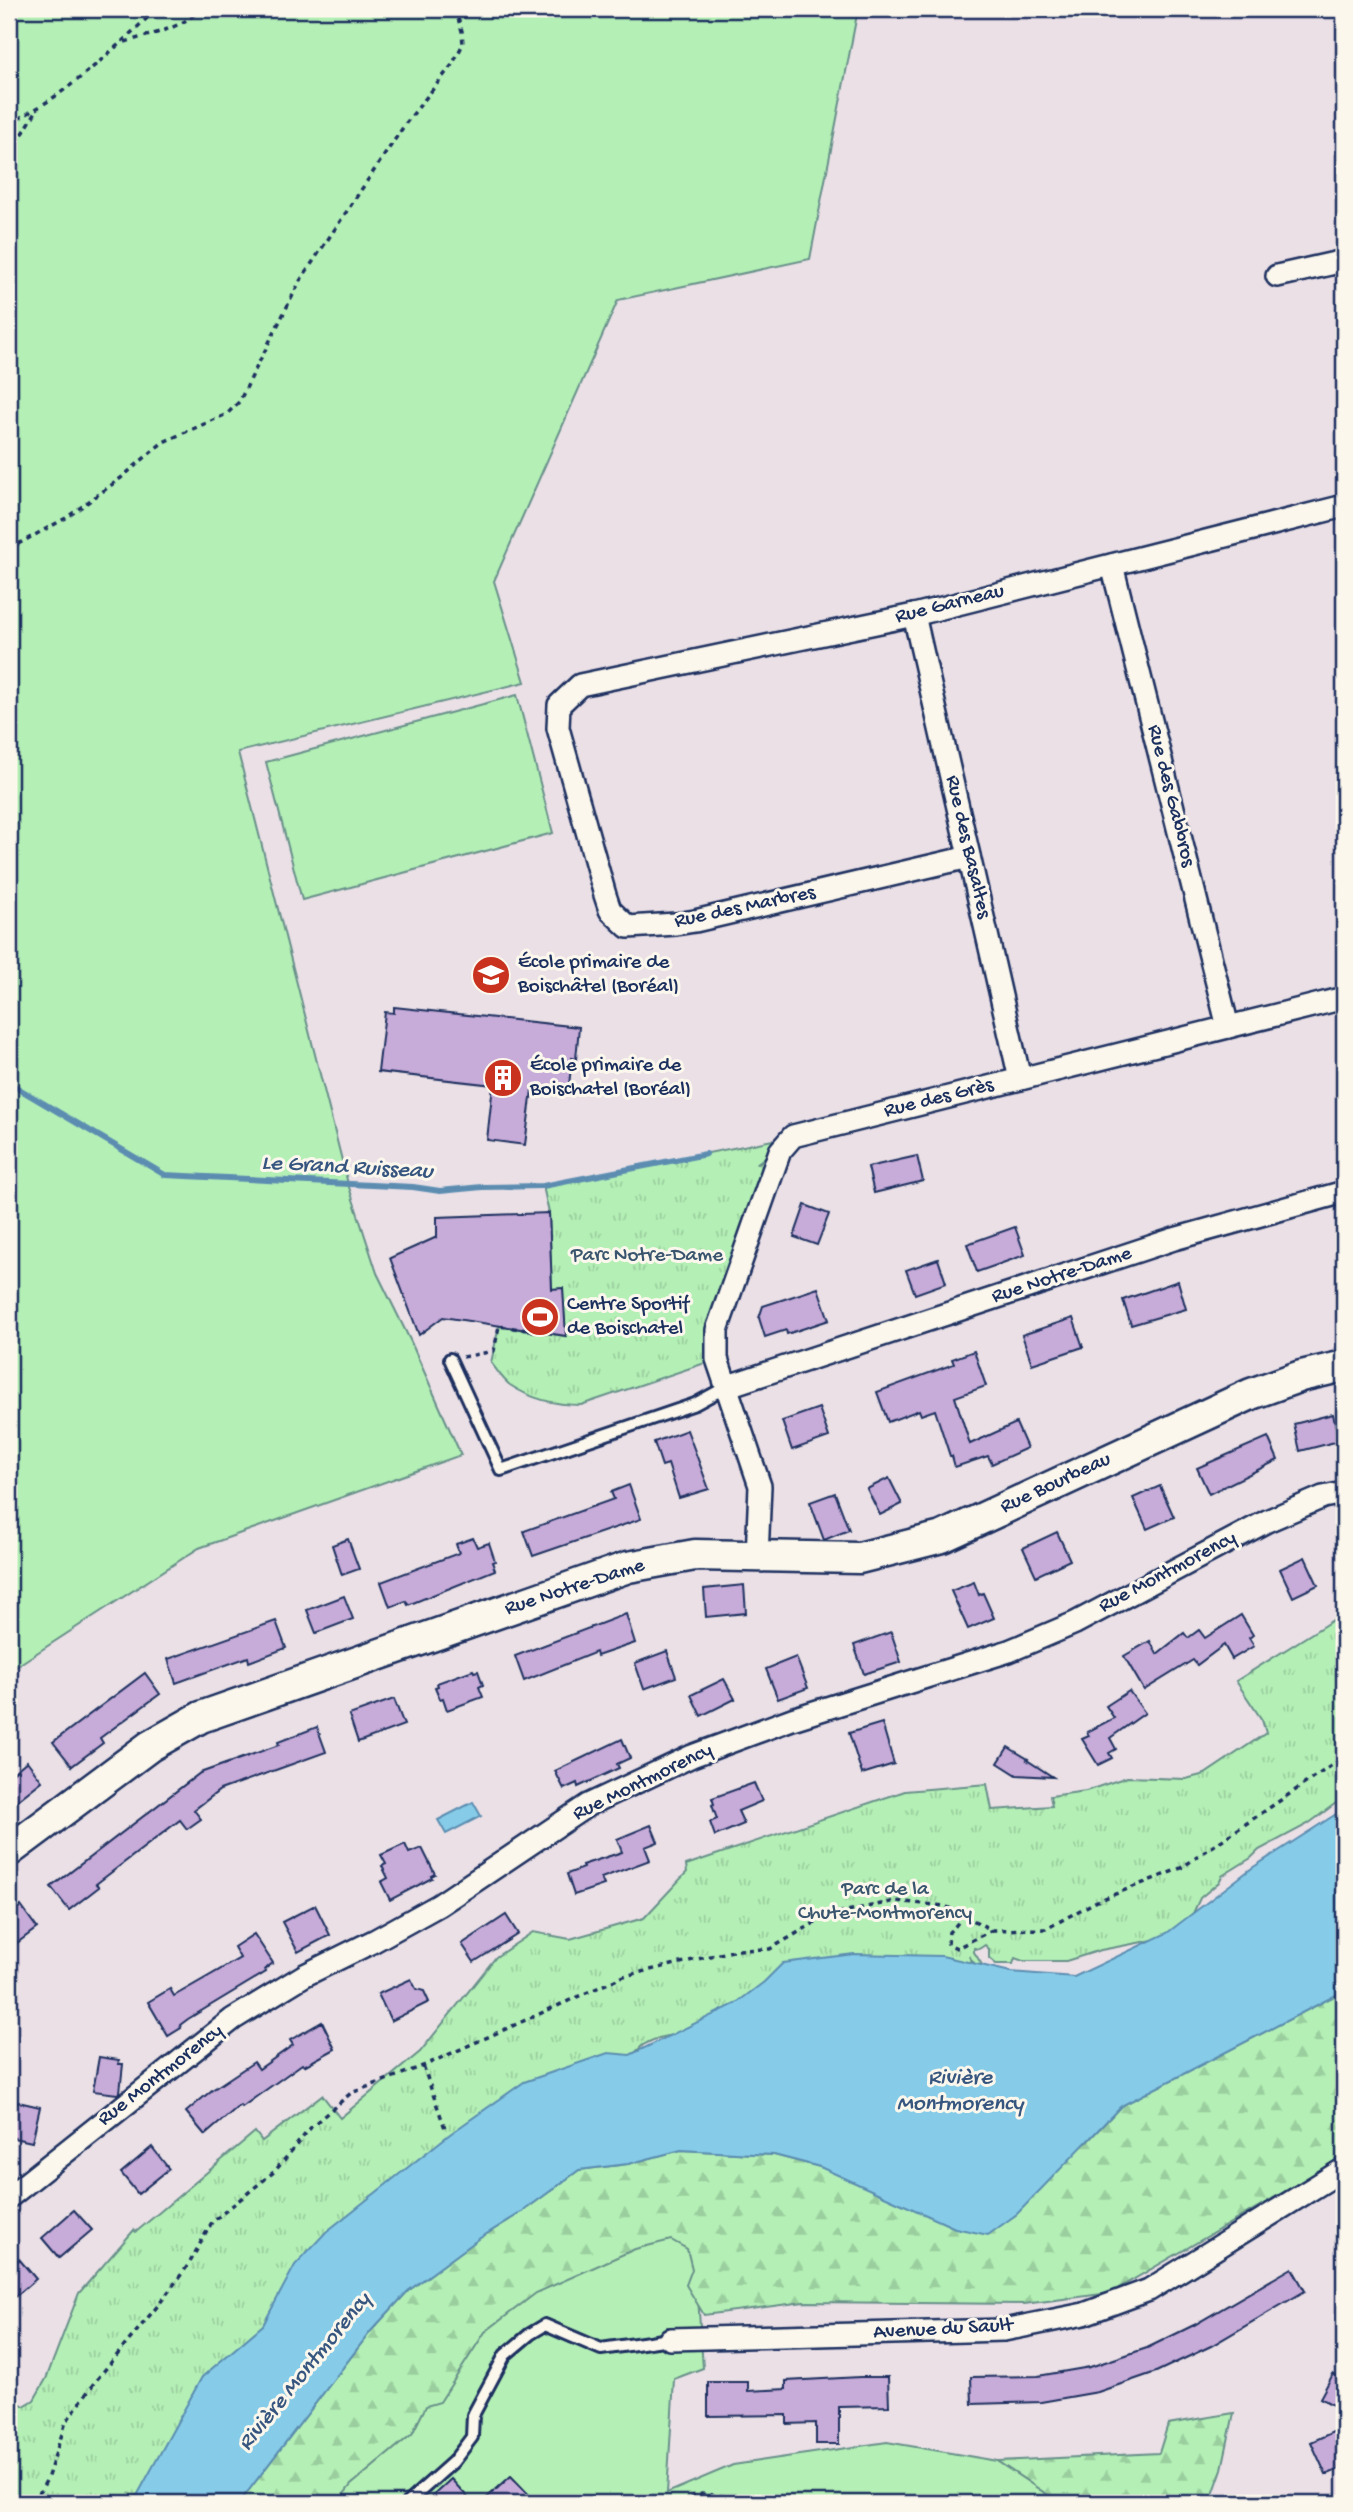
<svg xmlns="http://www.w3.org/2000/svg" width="1353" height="2512" font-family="'Gochi Hand',sans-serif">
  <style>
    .grass { fill: #b4f0b5; stroke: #68908a; stroke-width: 2 }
    .forest { fill: url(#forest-firs); stroke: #68908a; stroke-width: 2 }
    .park { fill: url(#park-tufts); stroke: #68908a; stroke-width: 2 }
    .water { fill: #86cce8; stroke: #5b8db1; stroke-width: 2 }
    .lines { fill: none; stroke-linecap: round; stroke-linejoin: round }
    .stream { stroke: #5b8db1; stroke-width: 6 }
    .building { fill: #c7abd8; stroke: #1b2f5e; stroke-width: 2 }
    .lane-casing { stroke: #1b2f5e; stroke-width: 16 }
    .street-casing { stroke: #1b2f5e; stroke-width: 26 }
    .secondary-casing { stroke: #1b2f5e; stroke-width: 35 }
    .path { stroke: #1b2f5e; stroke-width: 3.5; stroke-dasharray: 5 5; stroke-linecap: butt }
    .lane { stroke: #fbf7ec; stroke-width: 10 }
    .street { stroke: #fbf7ec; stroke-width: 21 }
    .secondary { stroke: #fbf7ec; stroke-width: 30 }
    .labels { text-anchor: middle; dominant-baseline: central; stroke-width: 6; stroke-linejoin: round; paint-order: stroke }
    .street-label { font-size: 21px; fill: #1b2f5e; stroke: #fbf7ec }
    .poi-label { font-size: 21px; fill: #1b2f5e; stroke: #fbf7ec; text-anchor: start }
    .park-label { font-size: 21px; fill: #3a566f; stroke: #fbf7ec }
    .water-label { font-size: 23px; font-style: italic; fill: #365680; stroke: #fbf7ec }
  </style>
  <defs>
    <pattern id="forest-firs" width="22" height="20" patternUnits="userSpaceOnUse" patternTransform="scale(1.75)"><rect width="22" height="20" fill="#b4f0b5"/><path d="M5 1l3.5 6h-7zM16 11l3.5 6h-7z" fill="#9ace9e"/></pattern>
    <pattern id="park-tufts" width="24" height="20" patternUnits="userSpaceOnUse" patternTransform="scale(1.75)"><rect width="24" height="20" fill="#b4f0b5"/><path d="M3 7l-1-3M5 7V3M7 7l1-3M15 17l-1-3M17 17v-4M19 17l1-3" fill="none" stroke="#9ace9e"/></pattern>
  </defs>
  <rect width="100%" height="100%" fill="#ebe0e6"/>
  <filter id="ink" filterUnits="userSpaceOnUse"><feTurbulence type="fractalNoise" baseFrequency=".0143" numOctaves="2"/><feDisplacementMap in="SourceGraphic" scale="14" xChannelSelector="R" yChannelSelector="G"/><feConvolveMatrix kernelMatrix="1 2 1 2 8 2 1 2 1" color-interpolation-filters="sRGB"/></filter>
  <g filter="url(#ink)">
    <g class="grass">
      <path d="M9,9h849l-48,250 -192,41 -124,281 31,101 -287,70 110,432 29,89 34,69 50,113 -262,93 -190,123z"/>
      <path d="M517,695l36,138 -251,67 -36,-138z"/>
      <path d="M692,2213l11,155 -29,11 -7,114 66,-28 154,-23 110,19 63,42h-748l170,-200z"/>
    </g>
    <g class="forest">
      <path d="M1344,1991v166l-234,136 -86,11 -220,-2 -100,13 -18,-30 6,-16 -5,-20 -16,-9 -36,9 -99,44 -51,39 -45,70 -14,4 -14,28 -61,51 -14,18h-98l132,-172 37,-40 72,-53 42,-26 57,-42 49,-6 53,-14 93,5 46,12 266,-24 35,-37z"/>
      <path d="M1234,2413l-12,56 -12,34h-150l-63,-42 162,-8 9,-29z"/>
    </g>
    <g class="park">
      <path d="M793,1136l-37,28 24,-13 -63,208 -136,46c-24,0 -50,-6 -71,-20 -7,-5 -13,-15 -19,-22l8,-37 67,10 -4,-48 -10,1 -3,-76 -6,-27z"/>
      <path d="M1344,1613v184l-36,27 -49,26 -8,8 -29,18 -3,6 -19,16 -10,22 -19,14 -18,6 -52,10 -35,11h-43l-8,-3 -2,6h-17l-7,-6v-9l-4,-4 -6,4 -5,-1v4l10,16 -5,2 -10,-14 5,12 -286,65c-17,2 -30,3 -45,12l-478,458h-156v-100l4,-5 11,8 10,-6 12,-21 33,-86 55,-63 2,2 119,-100 7,9 60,-46 18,23 80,-66 76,-95 37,-25 37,7 74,-21 43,-46 -1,-7 219,-74 82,-7 5,26 60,-4 -2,-10 36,-5 41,-14 59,2 19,-5 61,-41 -4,-13 -26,-39z"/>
    </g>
    <g class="water">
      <path d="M473,1802l8,14 -35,18 -8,-14z"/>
      <path d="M1344,1809v182l-223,115 -104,108 -29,21 -33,-7 -135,-61 -46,-12 -93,-5 -53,14 -49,6 -57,42 -42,26 -72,53 -37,40 -132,172h-106l69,-126 61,-52 32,-60 31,-33 124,-98 74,-52 84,-29 22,2 105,-51 29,-22 19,-19 71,-9 88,2 69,16 63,5 93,-44 85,-65z"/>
    </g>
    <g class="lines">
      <path class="stream" d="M9,1083l156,92 248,12 27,4 42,-4 61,-1 163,-32"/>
    </g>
    <g class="building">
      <path d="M394,1007l185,20 -3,32 -4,-1 -4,36 -36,-4 -7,55 -38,-5 6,-55 -115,-13 7,-60 9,1z"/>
      <path d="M917,1156l6,25 -49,12 -6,-26z"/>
      <path d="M805,1205l24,9 -12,31 -23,-8z"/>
      <path d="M549,1213l3,76 11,-1 3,48 -123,-19 -24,18 -29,-77 47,-21v-20z"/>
      <path d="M1015,1227l10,28 -48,17 -10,-28z"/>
      <path d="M938,1259l8,24 -31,11 -9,-24z"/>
      <path d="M1178,1281l8,28 -55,16 -8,-25z"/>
      <path d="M818,1288l11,32 -42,14 -1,-4 -21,7 -6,-19 4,-12z"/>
      <path d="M1073,1318l10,29 -51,17 -10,-29z"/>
      <path d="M974,1351l12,35 -31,11 15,47 46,-21 11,25 -35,16 -4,-8 -33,11 -3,-11h-2l-15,-46 -14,5 -2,-5 -31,12 -11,-30 77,-28 -2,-5z"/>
      <path d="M819,1408l10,29 -37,13 -10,-29z"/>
      <path d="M1333,1414l6,27 -39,10 -6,-27z"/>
      <path d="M687,1430l22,59 -30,9 -11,-34 -6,2 -8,-24z"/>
      <path d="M1268,1437l10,23 -69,34 -12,-26z"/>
      <path d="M889,1478l13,26 -22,11 -13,-26z"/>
      <path d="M629,1485l12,34 -108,37 -9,-25 90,-32 -3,-7z"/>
      <path d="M1160,1486l14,31 -27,12 -14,-31z"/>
      <path d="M835,1493l14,37 -25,10 -14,-38z"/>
      <path d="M1057,1532l13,28 -34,16 -13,-28z"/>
      <path d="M473,1538l4,9 12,-4 6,18 -3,1 3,8 -87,35 -2,-4 -16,6 -9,-25 78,-29 -3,-9z"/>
      <path d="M348,1539l11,30 -17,6 -10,-30z"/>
      <path d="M1305,1557l13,28 -25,12 -13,-28z"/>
      <path d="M974,1582l5,13 4,-2 11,25 -26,11 -17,-38z"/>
      <path d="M744,1585l2,28 -40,4 -2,-28z"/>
      <path d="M344,1596l9,23 -37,14 -9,-23z"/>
      <path d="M626,1614l9,29 -38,13 -1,-4 -72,29 -9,-25z"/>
      <path d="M1241,1615l12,20 -4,3 5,8 -22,13 -8,-14 -27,20 -4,-5 -49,30 -20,-34 26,-15 7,13 27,-21 4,5 11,-8 6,8z"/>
      <path d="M276,1621l10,27 -37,14 -1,-5 -72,26 -8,-24z"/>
      <path d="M891,1632l10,30 -37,12 -10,-29z"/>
      <path d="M667,1651l9,26 -32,12 -9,-26z"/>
      <path d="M796,1657l12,31 -30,11 -12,-30z"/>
      <path d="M473,1670l1,2 4,-1 5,14 -4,2 4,10 -36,13 -4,-12 -3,1 -5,-12 3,-1 -1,-3z"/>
      <path d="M145,1673l15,21 -60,44 3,5 -31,23 -19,-24z"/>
      <path d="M724,1679l11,20 -34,17 -10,-21z"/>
      <path d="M1129,1691l16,22 -35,25 6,11 -7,4 3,5 -14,7 -16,-26 7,-3 -2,-4 27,-14 -8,-12z"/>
      <path d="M394,1699l10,26 -46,17 -9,-27z"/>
      <path d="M882,1723l12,41 -32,10 -13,-41z"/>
      <path d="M317,1727l9,25 -106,38 -26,20 7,9 -14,10 -7,-9 -84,64 3,3 -30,23 -18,-23 149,-114 79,-28 -1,-3z"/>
      <path d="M622,1739l8,19 -13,6 2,4 -41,19 -1,-4 -13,6 -9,-18z"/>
      <path d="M1008,1747l20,12 -1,1 26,17 -36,-2 -19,-12z"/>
      <path d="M27,1761l15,20 -33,26v-31z"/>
      <path d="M754,1783l8,18 -24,10 6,13 -29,12 -5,-14 7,-3 -5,-14 2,-1 -2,-6z"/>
      <path d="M651,1825l7,17 -13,5 5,13 -49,18 3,7 -30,10 -7,-21 16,-6 -1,-3 40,-13 -5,-13z"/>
      <path d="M405,1844l4,9 13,-5 13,26 -4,2 1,2 -42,22 -9,-18 7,-4 -6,-12 4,-2 -5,-9z"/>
      <path d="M315,1905l15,30 -32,17 -16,-30z"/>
      <path d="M21,1906l16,22 -28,21v-34z"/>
      <path d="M506,1915l12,19 -44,28 -12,-18z"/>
      <path d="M254,1934l19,29 -8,6 1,3 -78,47 -8,6 1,3 -13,8 -20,-34 22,-13 4,7 66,-38 -6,-11z"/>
      <path d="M411,1979l5,10 8,2 5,11 -38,19 -13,-27z"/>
      <path d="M322,2022l13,27 -31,17 -2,-2 -60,43 -2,-2 -35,30 -19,-23 26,-22 42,-28 5,7 34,-24 -3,-5z"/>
      <path d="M99,2057l20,3 -1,4h5l-3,28 -3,2 -24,-3z"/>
      <path d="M14,2101l26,6 -8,35 -23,-5z"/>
      <path d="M152,2147l17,22 -31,25 -17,-21z"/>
      <path d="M74,2210l18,20 -33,28 -17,-20z"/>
      <path d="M19,2259l17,20 -27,23v-34z"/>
      <path d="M1292,2268l13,23 -94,55 -55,26 -58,20 -57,10 -69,2 -1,-27 67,-1 52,-9 57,-19 47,-23z"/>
      <path d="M1333,2374l11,6v31l-24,-13z"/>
      <path d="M860,2377h28l1,29 -50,1v37h-23v-21l-29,1v-9l-79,1v-34h40v9l38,-2v-8z"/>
      <path d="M1335,2431l9,20v16l-18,8 -15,-33z"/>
      <path d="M511,2476l26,27h-56z"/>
      <path d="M451,2479l22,24h-48z"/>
    </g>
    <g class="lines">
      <defs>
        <g id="lane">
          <path d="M450,1359l51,111 194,-66 33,-18"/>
          <path d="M407,2503l46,-41 19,-25 1,-22 32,-60 25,-21 15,-9 56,24 69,-10"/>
        </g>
        <g id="street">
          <path d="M1277,276l67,-15"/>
          <path d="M1112,565l116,462"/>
          <path d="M914,615l106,464"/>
          <path d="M969,857l-274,64 -19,3 -48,3 -18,-17 -5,-15 -47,-167 1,-23 21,-20 334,-70 430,-109"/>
          <path d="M728,1386l446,-147 170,-47"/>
          <path d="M757,1557l3,-71 -43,-127v-29l63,-179 13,-15 551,-138"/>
          <path d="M9,2197l224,-178 72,-44 69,-34 65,-36 149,-100 104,-49 100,-37 217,-68 66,-28 192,-102 56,-24 21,-4"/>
          <path d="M670,2339l334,-9 80,-16 65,-24 195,-121"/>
        </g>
        <path id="secondary" d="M9,1851l141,-105 51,-29 427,-150 67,-12 164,3 83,-21 309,-143 50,-18 43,-10"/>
      </defs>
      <use href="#lane" class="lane-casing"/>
      <use href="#street" class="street-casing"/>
      <use href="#secondary" class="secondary-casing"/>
      <g class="path">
        <path d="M125,42c27,-8 55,-13 76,-33"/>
        <path d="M9,123c57,-26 102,-72 148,-114"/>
        <path d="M9,149l15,-17 14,-24"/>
        <path d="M9,549l57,-31 55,-40 42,-36 64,-28 12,-12 61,-121 106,-158 46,-58 11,-21 -1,-13 -7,-22"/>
        <path d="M463,1357l31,-6 5,-25 35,5"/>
        <path d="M960,1913c1,9 -5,13 -11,19l-1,12 9,4 35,-18"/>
        <path d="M423,2066l22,62"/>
        <path d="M34,2503l13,-24 19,-57 28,-39 66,-80 29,-39 23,-42 63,-51 37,-45 39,-33 72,-27 201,-90 113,-26 33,-1 58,-34 68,-14 49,5 47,24 54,-1 49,-27 86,-34 163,-111"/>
        <path d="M682,2503l11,-7 9,-2 100,9"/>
      </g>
      <use href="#lane" class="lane"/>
      <use href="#street" class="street"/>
      <use href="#secondary" class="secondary"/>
    </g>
  </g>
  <defs>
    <symbol id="school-disc" viewBox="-11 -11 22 22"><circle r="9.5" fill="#c8321e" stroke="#fbf7ec"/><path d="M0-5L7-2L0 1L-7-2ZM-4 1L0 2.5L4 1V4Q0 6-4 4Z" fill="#fff"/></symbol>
    <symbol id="building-disc" viewBox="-11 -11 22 22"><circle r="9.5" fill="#c8321e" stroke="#fbf7ec"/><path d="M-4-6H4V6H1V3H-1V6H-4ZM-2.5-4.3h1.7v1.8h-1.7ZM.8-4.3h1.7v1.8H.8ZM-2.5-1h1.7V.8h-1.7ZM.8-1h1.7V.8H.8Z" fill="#fff"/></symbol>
    <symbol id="stadium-disc" viewBox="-11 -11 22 22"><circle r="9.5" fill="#c8321e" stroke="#fbf7ec"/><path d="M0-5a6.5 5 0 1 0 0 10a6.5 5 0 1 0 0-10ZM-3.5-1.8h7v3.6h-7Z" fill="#fff"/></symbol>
  </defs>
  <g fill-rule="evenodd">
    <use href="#school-disc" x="469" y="953" width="44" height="44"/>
    <use href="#building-disc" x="481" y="1056" width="44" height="44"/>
    <use href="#stadium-disc" x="518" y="1295" width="44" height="44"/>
  </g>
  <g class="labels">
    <g class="street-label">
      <text transform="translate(950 605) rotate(-14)">Rue Garneau</text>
      <text transform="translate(1170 796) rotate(76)">Rue des Gabbros</text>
      <text transform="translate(967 847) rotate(77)">Rue des Basaltes</text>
      <text transform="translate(745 908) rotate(-12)">Rue des Marbres</text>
      <text transform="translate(939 1099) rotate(-14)">Rue des Grès</text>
      <text transform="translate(1062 1276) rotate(-18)">Rue Notre-Dame</text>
      <text transform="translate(1056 1484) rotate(-25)">Rue Bourbeau</text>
      <text transform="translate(1168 1573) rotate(-28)">Rue Montmorency</text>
      <text transform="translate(575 1588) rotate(-18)">Rue Notre-Dame</text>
      <text transform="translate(643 1783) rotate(-26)">Rue Montmorency</text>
      <text transform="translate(161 2076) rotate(-38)">Rue Montmorency</text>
      <text transform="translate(943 2330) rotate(-3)">Avenue du Sault</text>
    </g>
    <g class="poi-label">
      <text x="518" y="963">École primaire de<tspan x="518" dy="24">Boischâtel (Boréal)</tspan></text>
      <text x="530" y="1066">École primaire de<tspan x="530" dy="24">Boischatel (Boréal)</tspan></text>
      <text x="567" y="1305">Centre Sportif<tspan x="567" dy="24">de Boischatel</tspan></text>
    </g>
    <g class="park-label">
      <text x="647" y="1256">Parc Notre-Dame</text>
      <text x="885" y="1890">Parc de la<tspan x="885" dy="24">Chute-Montmorency</tspan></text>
    </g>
    <g class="water-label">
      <text transform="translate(347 1168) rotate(3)">Le Grand Ruisseau</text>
      <text x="960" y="2078">Rivière<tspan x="960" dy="26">Montmorency</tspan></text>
      <text transform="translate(305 2372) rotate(-51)">Rivière Montmorency</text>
    </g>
  </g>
  <rect width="1353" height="2512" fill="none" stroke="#fbf7ec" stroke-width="35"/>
  <rect x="18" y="18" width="1318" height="2477" fill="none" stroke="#1b2f5e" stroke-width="2.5" filter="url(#ink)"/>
</svg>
